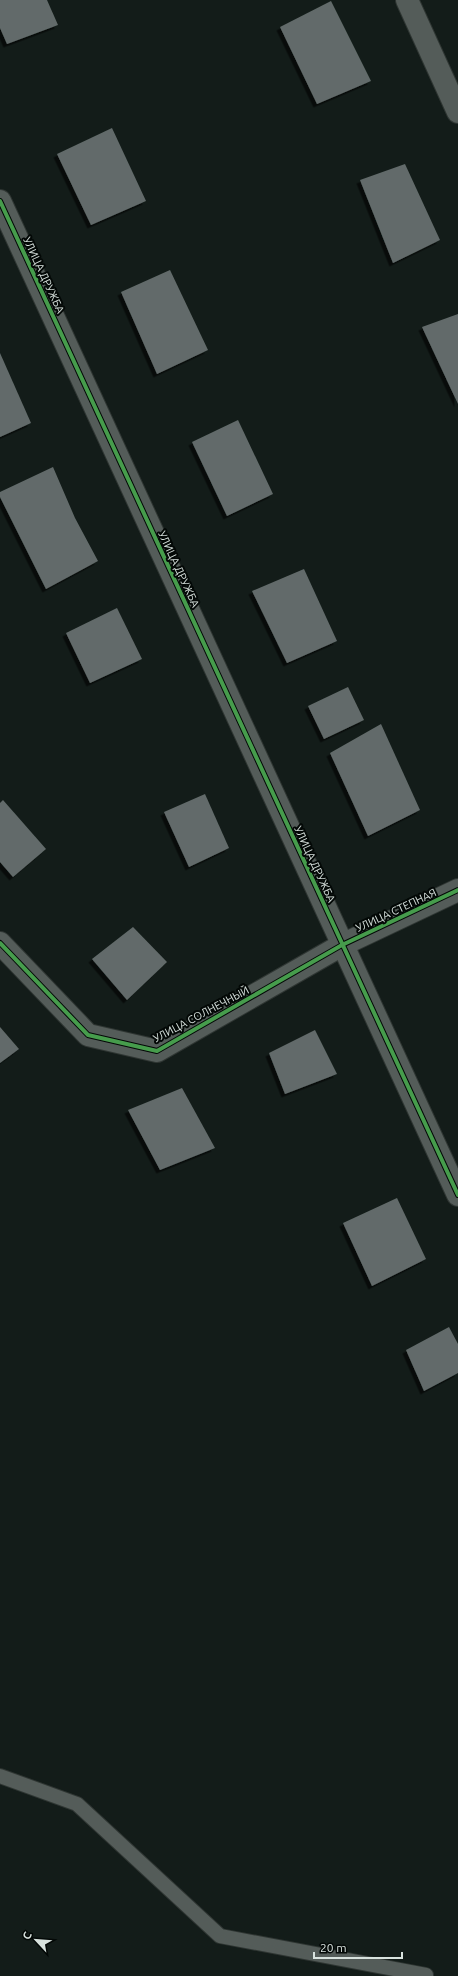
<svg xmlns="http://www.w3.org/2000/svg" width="458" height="1976" font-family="Ubuntu,sans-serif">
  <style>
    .building { fill: #626b6a; filter: url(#shadow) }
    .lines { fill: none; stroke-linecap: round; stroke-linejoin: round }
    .service-casing { stroke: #2f3633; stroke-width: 16 }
    .minor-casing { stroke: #2f3633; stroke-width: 24 }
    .service { stroke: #545c59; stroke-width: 14 }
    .minor { stroke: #545c59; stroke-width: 22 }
    .cycleway-casing { stroke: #030806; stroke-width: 6 }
    .cycleway { stroke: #469c4c; stroke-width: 4 }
    .labels { text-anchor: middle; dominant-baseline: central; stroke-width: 4; stroke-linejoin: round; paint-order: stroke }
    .street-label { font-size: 11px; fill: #d8e2de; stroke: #030806 }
  </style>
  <defs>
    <filter id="shadow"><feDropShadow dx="-3.5" dy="3.5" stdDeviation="0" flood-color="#0009"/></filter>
  </defs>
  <rect width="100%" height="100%" fill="#131c19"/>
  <g class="building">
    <path d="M0,0h47l11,25 -51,19 -7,-16z"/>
    <path d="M331,1l40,80 -54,23 -37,-77z"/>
    <path d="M112,128l34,73 -55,24 -34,-71z"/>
    <path d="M405,164l35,76 -47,23 -33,-83z"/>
    <path d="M170,270l38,80 -51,24 -36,-82z"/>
    <path d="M458,314v90l-36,-77z"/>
    <path d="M0,353l31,70 -31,14z"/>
    <path d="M238,420l35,74 -46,22 -35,-74z"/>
    <path d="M53,467l22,51 23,43 -52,28 -46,-92v-5z"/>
    <path d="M304,569l33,72 -50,22 -35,-72z"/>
    <path d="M117,608l25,51 -52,24 -24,-50z"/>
    <path d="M348,687l16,33 -40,19 -16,-33z"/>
    <path d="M381,724l39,86 -52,26 -38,-83z"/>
    <path d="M205,794l24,54 -40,19 -25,-55z"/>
    <path d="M3,800l43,49 -33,28 -13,-15v-59z"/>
    <path d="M133,927l34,35 -40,38 -35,-41z"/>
    <path d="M0,1027l19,22 -19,14z"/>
    <path d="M315,1030l22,44 -52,20 -16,-41z"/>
    <path d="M182,1088l33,60 -55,22 -32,-60z"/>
    <path d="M397,1198l29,61 -54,27 -29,-63z"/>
    <path d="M449,1327l9,17v29l-34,18 -18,-41z"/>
  </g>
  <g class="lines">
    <defs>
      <path id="service" d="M0,1776l77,28 143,132 206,39 -5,1"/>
      <g id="minor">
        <path d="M407,0l51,112"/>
        <path d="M0,201l458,994"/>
        <path d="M0,943l88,92 69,16 185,-106 116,-55"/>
      </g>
    </defs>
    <use href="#service" class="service-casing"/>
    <use href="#minor" class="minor-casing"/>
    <use href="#service" class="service"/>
    <use href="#minor" class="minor"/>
    <defs>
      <g id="cycleway">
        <path d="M0,201l458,994"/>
        <path d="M0,943l88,92 69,16 185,-106 116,-55"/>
      </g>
    </defs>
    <use href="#cycleway" class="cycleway-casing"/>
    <use href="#cycleway" class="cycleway"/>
  </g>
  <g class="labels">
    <g class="street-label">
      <text transform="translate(44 275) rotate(65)">УЛИЦА ДРУЖБА</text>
      <text transform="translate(179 569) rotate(65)">УЛИЦА ДРУЖБА</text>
      <text transform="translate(315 864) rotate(65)">УЛИЦА ДРУЖБА</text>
      <text transform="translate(396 910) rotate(-25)">УЛИЦА СТЕПНАЯ</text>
      <text transform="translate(201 1014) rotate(-28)">УЛИЦА СОЛНЕЧНЫЙ</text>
    </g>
  </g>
  <g transform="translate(36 1940) rotate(296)" stroke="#030806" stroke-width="3" paint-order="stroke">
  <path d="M0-3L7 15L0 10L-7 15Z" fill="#d8e2de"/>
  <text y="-6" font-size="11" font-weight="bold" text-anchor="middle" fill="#d8e2de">С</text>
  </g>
  <path d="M314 1952v6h88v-6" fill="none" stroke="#d8e2de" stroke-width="2"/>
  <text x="320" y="1952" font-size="12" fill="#d8e2de" stroke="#030806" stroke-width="3" paint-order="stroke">20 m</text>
</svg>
